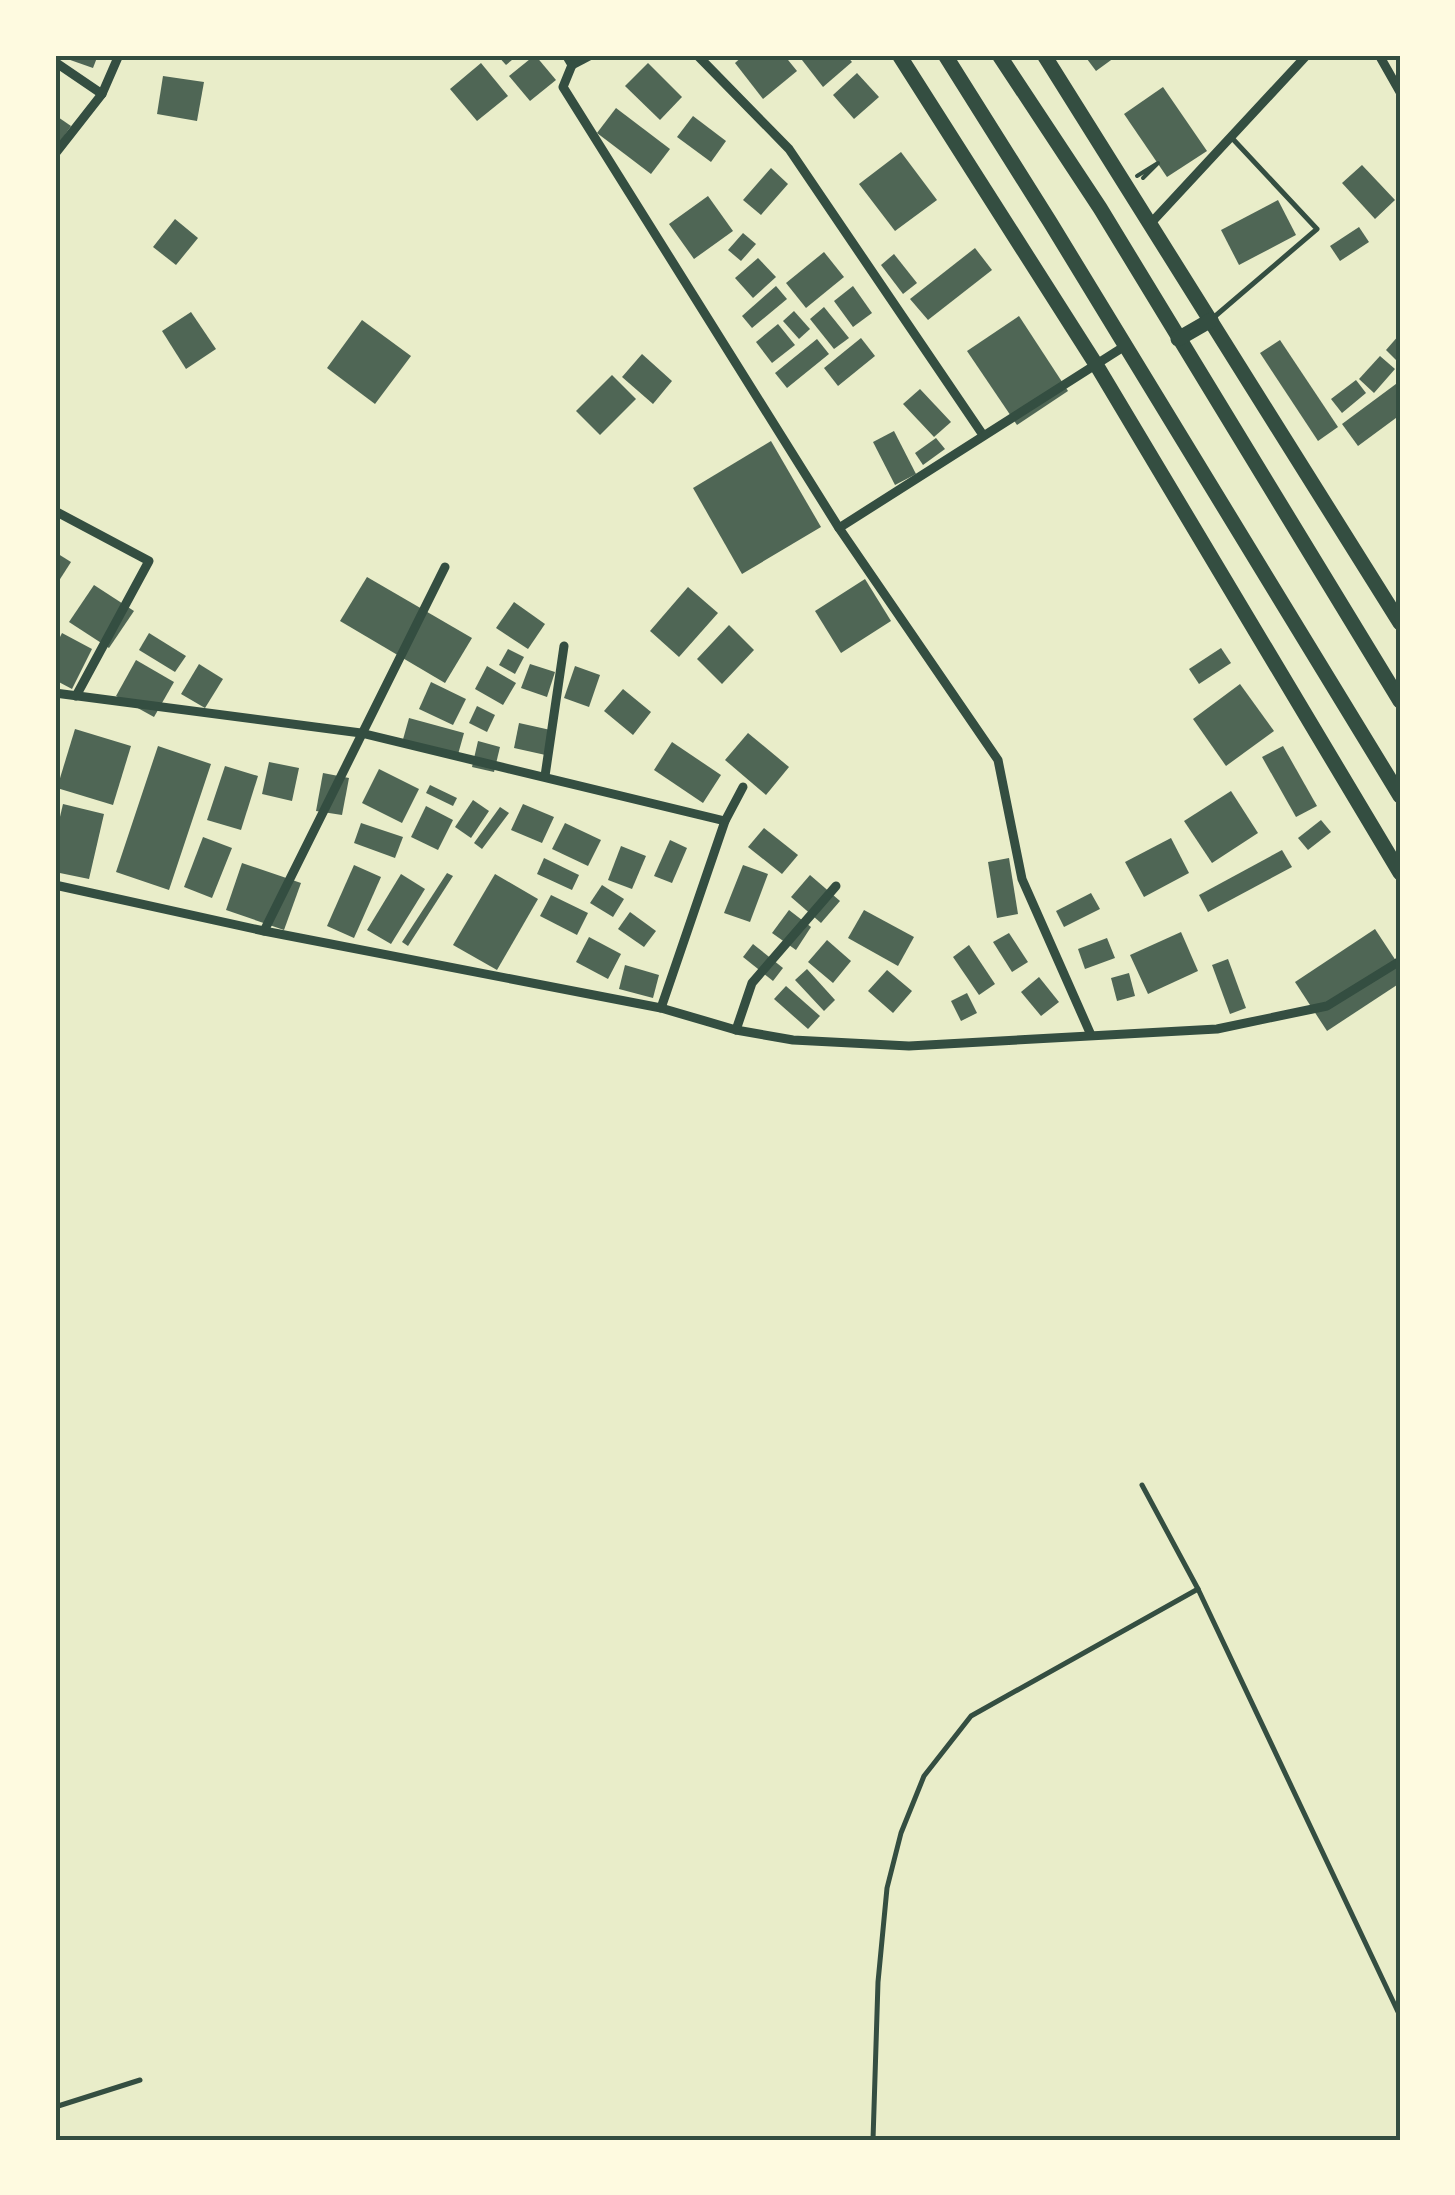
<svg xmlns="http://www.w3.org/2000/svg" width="1455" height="2195" font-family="'Asap Condensed',sans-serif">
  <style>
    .building { fill: #4f6655 }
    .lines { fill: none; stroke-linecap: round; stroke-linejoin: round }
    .path { stroke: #344e41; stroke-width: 4 }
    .service { stroke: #344e41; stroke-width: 5 }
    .minor { stroke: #344e41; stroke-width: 9 }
    .primary { stroke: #344e41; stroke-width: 15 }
    .trunk { stroke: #344e41; stroke-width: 15 }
    .neatline { fill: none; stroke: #344e41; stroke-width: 4 }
  </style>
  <rect width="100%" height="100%" fill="#e9edc9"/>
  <g class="building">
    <path d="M56,55h42l-5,13z"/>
    <path d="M497,55h21l-12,10z"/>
    <path d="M535,55l21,25 -26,21 -21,-25z"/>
    <path d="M744,55h40l13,16 -34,28 -28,-36z"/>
    <path d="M808,55h38l6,7 -29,25 -21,-27z"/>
    <path d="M1084,55h34l-22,16z"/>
    <path d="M481,63l27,33 -31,25 -27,-32z"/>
    <path d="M648,63l34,34 -22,23 -35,-34z"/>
    <path d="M857,73l22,24 -25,22 -21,-24z"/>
    <path d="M163,76l41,6 -7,39 -40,-7z"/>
    <path d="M1163,87l44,64 -40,26 -43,-63z"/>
    <path d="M616,108l54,41 -19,25 -54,-41z"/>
    <path d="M55,115l16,11 -16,23z"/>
    <path d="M693,116l33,25 -15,21 -34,-25z"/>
    <path d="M901,152l36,48 -42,31 -36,-47z"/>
    <path d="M1362,165l33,35 -20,19 -33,-36z"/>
    <path d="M771,168l17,16 -27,31 -18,-15z"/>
    <path d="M708,196l25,35 -39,28 -25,-35z"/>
    <path d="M1278,200l18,35 -57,30 -18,-35z"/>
    <path d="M175,219l23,19 -22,27 -23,-18z"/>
    <path d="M1359,227l10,15 -29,19 -10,-15z"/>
    <path d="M743,233l13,11 -15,17 -13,-11z"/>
    <path d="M975,248l17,22 -64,50 -18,-21z"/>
    <path d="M824,252l20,25 -38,31 -20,-25z"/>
    <path d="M894,254l23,29 -14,11 -22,-29z"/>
    <path d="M758,258l18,19 -23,21 -18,-20z"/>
    <path d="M776,286l11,13 -35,29 -10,-12z"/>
    <path d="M853,286l19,27 -19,14 -19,-26z"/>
    <path d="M824,307l25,31 -15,11 -24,-30z"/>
    <path d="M794,311l16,18 -11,10 -16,-18z"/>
    <path d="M191,312l25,37 -30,20 -24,-38z"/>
    <path d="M1019,316l49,75 -51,34 -50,-74z"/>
    <path d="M362,320l49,36 -36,48 -48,-36z"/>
    <path d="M778,324l17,21 -23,18 -16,-21z"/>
    <path d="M1400,334v30l-14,-14z"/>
    <path d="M861,338l14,18 -37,30 -14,-18z"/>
    <path d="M817,339l12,15 -42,34 -12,-15z"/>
    <path d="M1280,340l58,87 -20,14 -58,-88z"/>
    <path d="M642,354l30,27 -19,23 -31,-27z"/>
    <path d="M1380,356l15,13 -21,24 -15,-14z"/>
    <path d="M612,375l24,24 -36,36 -24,-24z"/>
    <path d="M1356,380l10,13 -24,20 -11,-14z"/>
    <path d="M1400,381v34l-42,31 -16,-22z"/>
    <path d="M920,389l31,33 -17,15 -31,-33z"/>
    <path d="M894,431l22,43 -21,11 -22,-43z"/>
    <path d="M936,438l9,11 -22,16 -8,-12z"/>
    <path d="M771,441l50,86 -79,47 -49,-86z"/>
    <path d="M55,552l16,10 -16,25z"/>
    <path d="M367,577l105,61 -27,45 -105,-62z"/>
    <path d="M865,579l26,42 -50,32 -26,-42z"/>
    <path d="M94,585l40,26 -25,37 -40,-26z"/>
    <path d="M688,587l30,26 -39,44 -29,-26z"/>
    <path d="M514,602l31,22 -17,25 -32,-21z"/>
    <path d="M729,625l25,25 -32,34 -25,-25z"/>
    <path d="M62,633l30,16 -20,40 -17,-9v-33z"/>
    <path d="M149,633l37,23 -11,16 -36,-22z"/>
    <path d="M1221,648l10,15 -32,21 -10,-15z"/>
    <path d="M508,649l16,8 -9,17 -16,-9z"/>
    <path d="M136,660l38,22 -20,35 -38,-21z"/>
    <path d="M199,664l24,15 -18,29 -24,-14z"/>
    <path d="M530,664l25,8 -8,25 -26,-9z"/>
    <path d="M487,666l29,17 -13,22 -28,-16z"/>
    <path d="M575,666l25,9 -11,32 -25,-9z"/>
    <path d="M431,682l35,17 -13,26 -34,-16z"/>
    <path d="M1240,684l34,47 -48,35 -33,-47z"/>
    <path d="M623,689l28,23 -18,23 -29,-24z"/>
    <path d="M477,706l18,9 -8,17 -18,-9z"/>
    <path d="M409,718l55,15 -7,25 -55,-15z"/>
    <path d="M519,723l36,8 -5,25 -36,-8z"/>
    <path d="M75,729l56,17 -18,59 -56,-17z"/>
    <path d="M748,733l41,34 -23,28 -41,-35z"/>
    <path d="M478,741l22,6 -6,25 -22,-5z"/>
    <path d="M672,742l49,33 -18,28 -49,-33z"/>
    <path d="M158,746l53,18 -42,126 -53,-18z"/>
    <path d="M1283,746l34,60 -21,11 -34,-60z"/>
    <path d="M269,762l30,6 -7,33 -30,-7z"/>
    <path d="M225,766l33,10 -17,54 -34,-10z"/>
    <path d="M379,769l40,20 -17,34 -40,-20z"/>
    <path d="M323,773l26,5 -7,37 -26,-4z"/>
    <path d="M430,785l27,13 -4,8 -27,-13z"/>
    <path d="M1231,791l27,42 -46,30 -28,-42z"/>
    <path d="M473,800l16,11 -18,27 -16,-11z"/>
    <path d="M63,804l41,10 -15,65 -34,-7v-34z"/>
    <path d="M523,804l31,13 -12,26 -31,-13z"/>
    <path d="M426,806l27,14 -15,30 -27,-13z"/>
    <path d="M500,807l9,6 -27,36 -8,-6z"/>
    <path d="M1321,820l10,12 -23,18 -10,-12z"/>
    <path d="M361,823l42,14 -8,21 -41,-15z"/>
    <path d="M565,823l36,17 -13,26 -36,-17z"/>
    <path d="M764,828l34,27 -16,19 -34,-27z"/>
    <path d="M203,837l29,11 -20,50 -28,-11z"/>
    <path d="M1171,838l18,35 -45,24 -19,-35z"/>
    <path d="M670,840l17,8 -15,35 -18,-7z"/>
    <path d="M621,846l25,10 -14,33 -24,-9z"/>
    <path d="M1282,850l10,17 -84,45 -9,-17z"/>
    <path d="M544,858l35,17 -7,15 -35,-16z"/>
    <path d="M1009,858l9,56 -21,4 -9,-56z"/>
    <path d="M242,863l59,20 -17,47 -58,-20z"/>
    <path d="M354,865l27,12 -27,61 -27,-12z"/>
    <path d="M743,865l25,9 -18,48 -26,-9z"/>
    <path d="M447,873l6,3 -45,70 -6,-4z"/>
    <path d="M401,874l24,15 -34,55 -24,-14z"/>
    <path d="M495,874l43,25 -41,71 -44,-25z"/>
    <path d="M810,875l30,26 -19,22 -30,-26z"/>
    <path d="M602,885l22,14 -11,18 -23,-14z"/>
    <path d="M1091,893l9,16 -36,18 -8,-16z"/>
    <path d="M551,895l37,18 -11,22 -37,-19z"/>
    <path d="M789,910l22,17 -15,23 -24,-17z"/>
    <path d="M864,910l50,27 -16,29 -50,-28z"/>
    <path d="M630,912l26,19 -12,16 -26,-18z"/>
    <path d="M1375,929l25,38v16l-73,48 -32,-49z"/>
    <path d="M1181,932l17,39 -50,23 -18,-39z"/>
    <path d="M1009,933l19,29 -16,10 -19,-30z"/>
    <path d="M589,937l32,17 -13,25 -32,-17z"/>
    <path d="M1107,938l8,20 -30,11 -7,-20z"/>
    <path d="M827,940l24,21 -18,22 -25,-21z"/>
    <path d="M753,944l30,24 -10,13 -30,-24z"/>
    <path d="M969,945l26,39 -16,11 -26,-38z"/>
    <path d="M1228,959l18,49 -16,6 -18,-49z"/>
    <path d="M625,965l34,10 -6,23 -34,-9z"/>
    <path d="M807,969l28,31 -11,11 -29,-31z"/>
    <path d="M887,970l25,21 -19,22 -25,-22z"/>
    <path d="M1129,973l6,23 -18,5 -6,-23z"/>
    <path d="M1039,977l20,25 -18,14 -20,-24z"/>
    <path d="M786,986l34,30 -12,13 -34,-30z"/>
    <path d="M967,993l10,20 -16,8 -10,-20z"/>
  </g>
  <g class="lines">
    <path class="path" d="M1137,176l21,-13 -15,15"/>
    <g class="service">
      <path d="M1213,318l104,-89 -86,-92"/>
      <path d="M1142,1485l56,104 202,427"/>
      <path d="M55,2107l85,-27"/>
      <path d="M873,2140l5,-158 9,-94 14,-55 23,-57 47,-60 227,-127"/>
    </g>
    <g class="minor">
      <path d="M566,55l6,10 -9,22 276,441 159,232 24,119 69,156"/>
      <path d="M697,55l92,94 194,286"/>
      <path d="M1379,55l21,37"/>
      <path d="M55,62l47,32"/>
      <path d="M572,65l19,-10"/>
      <path d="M55,154l47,-60 17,-39"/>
      <path d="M1151,223l156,-168"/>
      <path d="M55,511l94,50 -73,135"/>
      <path d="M839,528l286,-182"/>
      <path d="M55,693l306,40 364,88"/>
      <path d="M545,776l19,-130"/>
      <path d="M55,885l209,46 397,77 75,22 57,10 116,6 308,-17 110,-23 73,-45"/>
      <path d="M264,931l181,-364"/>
      <path d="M661,1008l64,-187 18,-34"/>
      <path d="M736,1030l16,-47 84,-97"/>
    </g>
    <g class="primary">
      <path d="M899,55l198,311 303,507"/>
      <path d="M1044,55l356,568"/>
    </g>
    <g class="trunk">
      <path d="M945,55l105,167 350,574"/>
      <path d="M999,55l101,153 300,493"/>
      <path d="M1178,339l33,-19"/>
    </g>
  </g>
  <rect width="1455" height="2195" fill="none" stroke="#fefae0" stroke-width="115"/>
  <rect x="58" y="58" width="1340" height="2080" class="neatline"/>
</svg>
